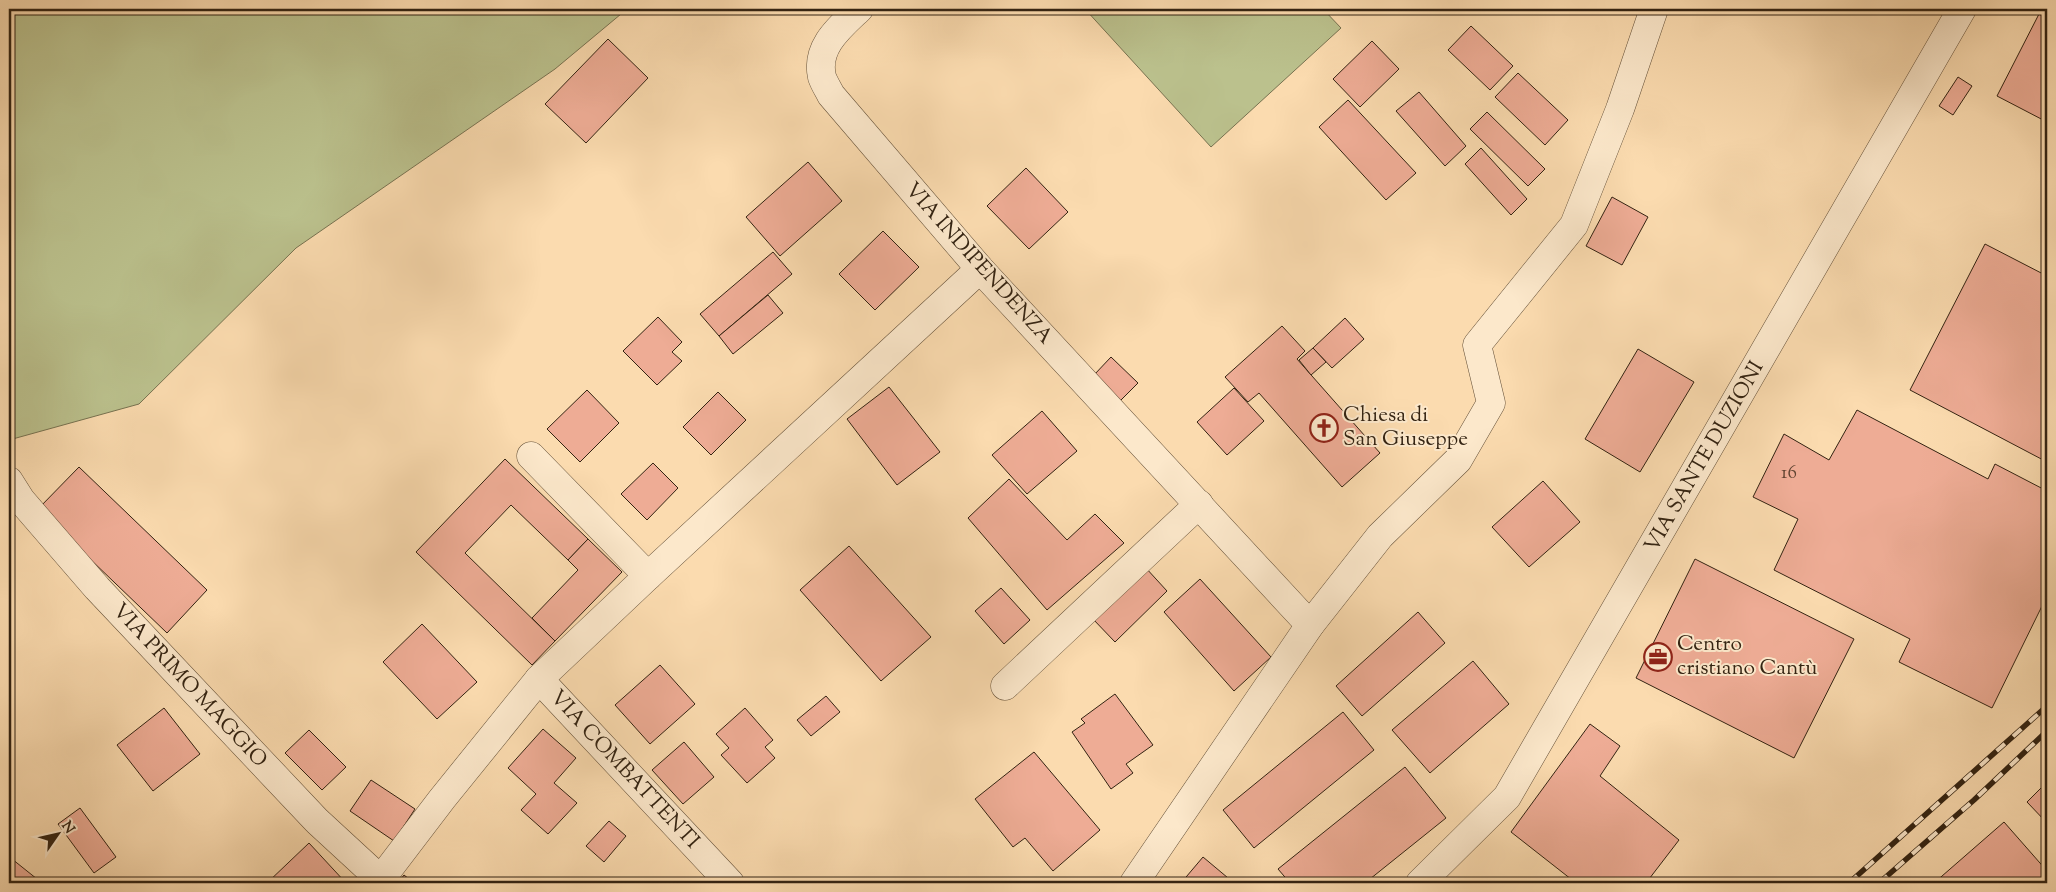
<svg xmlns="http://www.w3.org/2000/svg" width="2056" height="892" font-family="'Sorts Mill Goudy',serif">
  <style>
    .green { fill: #bbc18d; stroke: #777250 }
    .building { fill: #eeac95; stroke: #332312 }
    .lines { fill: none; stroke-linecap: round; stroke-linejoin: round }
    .minor-casing { stroke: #655139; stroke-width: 29 }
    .minor { stroke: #fce8cb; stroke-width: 28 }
    .rail-casing { stroke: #332312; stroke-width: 5.5 }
    .rail { stroke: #fce8cb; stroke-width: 4; stroke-dasharray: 11; stroke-linecap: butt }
    .labels { text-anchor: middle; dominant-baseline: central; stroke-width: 4; stroke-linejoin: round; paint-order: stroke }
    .number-label { font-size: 19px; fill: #624533 }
    .street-label { font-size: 21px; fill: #332312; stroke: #fce8cb }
    .poi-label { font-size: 21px; fill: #332312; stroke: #fce8cb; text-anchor: start }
  </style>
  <rect width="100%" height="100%" fill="#fbdbaf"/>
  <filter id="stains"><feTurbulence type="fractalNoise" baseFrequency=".004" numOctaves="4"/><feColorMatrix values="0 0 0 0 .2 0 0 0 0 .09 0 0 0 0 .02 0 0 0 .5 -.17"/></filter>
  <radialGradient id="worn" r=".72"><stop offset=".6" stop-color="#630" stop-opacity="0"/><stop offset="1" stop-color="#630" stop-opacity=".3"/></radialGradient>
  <g class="green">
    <path d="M9,9h618l-72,60 -259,179 -157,156 -130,36z"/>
    <path d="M1085,9h238l18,19 -130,119z"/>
  </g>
  <g class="building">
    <path d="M2039,14l8,4v104l-50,-26z"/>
    <path d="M1471,26l42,40 -23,24 -42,-40z"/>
    <path d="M608,39l40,39 -62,65 -41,-39z"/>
    <path d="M1372,41l27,28 -39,38 -27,-28z"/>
    <path d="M1518,73l50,47 -23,25 -50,-48z"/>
    <path d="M1958,77l14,9 -19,29 -14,-9z"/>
    <path d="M1419,92l47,54 -21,20 -49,-55z"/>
    <path d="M1348,100l68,73 -30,27 -67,-73z"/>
    <path d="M1487,112l58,57 -17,17 -58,-57z"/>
    <path d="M1481,148l46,51 -16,16 -46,-51z"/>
    <path d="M808,162l34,39 -62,55 -34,-39z"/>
    <path d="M1026,168l42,44 -39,37 -42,-43z"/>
    <path d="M1612,197l36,20 -26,48 -36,-19z"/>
    <path d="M883,231l36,36 -44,43 -36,-36z"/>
    <path d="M1985,244l62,32v186l-137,-72z"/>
    <path d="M773,252l19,22 -73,62 -19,-22z"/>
    <path d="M768,295l15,18 -50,41 -14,-18z"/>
    <path d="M658,317l24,25 -10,10 10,9 -25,24 -34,-34z"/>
    <path d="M1345,318l19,21 -32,29 -19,-20z"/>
    <path d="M1282,326l23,25 -8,8 83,94 -38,34 -83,-94 -11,9 -23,-25z"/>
    <path d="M1313,348l13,14 -15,13 -12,-15z"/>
    <path d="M1638,349l56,33 -54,90 -55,-33z"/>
    <path d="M1111,357l27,26 -18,18 -26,-26z"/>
    <path d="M889,387l51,65 -43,33 -50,-66z"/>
    <path d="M1234,388l30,33 -37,34 -30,-33z"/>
    <path d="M587,390l32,33 -39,39 -33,-33z"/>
    <path d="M718,392l28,28 -35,35 -28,-28z"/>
    <path d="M1857,410l131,69 7,-15 52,27v118l-5,-3 -50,102 -93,-46 11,-23 -136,-69 24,-51 -45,-22 31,-63 45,26z"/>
    <path d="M1042,411l35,40 -50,43 -35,-39z"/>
    <path d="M505,459l83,80 -20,21 -57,-55 -46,48 90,88 -23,24 -116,-113z"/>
    <path d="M653,463l25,25 -31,32 -26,-26z"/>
    <path d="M79,467l128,123 -40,43 -129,-124z"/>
    <path d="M1009,479l58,61 28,-26 29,29 -77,67 -79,-92z"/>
    <path d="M1543,481l37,41 -51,45 -37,-40z"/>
    <path d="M588,539l34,33 -67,69 -23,-23 46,-48 -10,-10z"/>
    <path d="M849,546l82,91 -50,44 -81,-91z"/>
    <path d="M1695,559l159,80 -60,119 -158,-80z"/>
    <path d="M1145,567l22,24 -52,51 -23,-24z"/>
    <path d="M1200,579l71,78 -37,34 -70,-79z"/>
    <path d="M1001,588l29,32 -26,24 -29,-33z"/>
    <path d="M1418,612l27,31 -83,73 -26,-30z"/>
    <path d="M422,624l55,58 -40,37 -54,-57z"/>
    <path d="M1473,661l36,43 -79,69 -38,-43z"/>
    <path d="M660,665l35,39 -45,40 -35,-39z"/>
    <path d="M1115,694l38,51 -27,19 7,9 -22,16 -39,-57 13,-9 -4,-4z"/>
    <path d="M826,696l14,16 -29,24 -14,-16z"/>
    <path d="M164,708l36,46 -47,37 -36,-46z"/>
    <path d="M745,708l28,32 -8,7 10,11 -28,25 -26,-28 8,-7 -13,-14z"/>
    <path d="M1343,712l31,38 -120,98 -31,-38z"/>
    <path d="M1590,724l30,22 -20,30 79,64 -33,43h-70l-65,-51z"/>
    <path d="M543,729l33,29 -22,25 23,20 -29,31 -27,-24 15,-16 -28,-26z"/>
    <path d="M309,730l37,37 -24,23 -37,-37z"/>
    <path d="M684,742l30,35 -31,27 -31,-34z"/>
    <path d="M1034,752l66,78 -47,41 -28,-33 -12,9 -38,-48z"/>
    <path d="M1405,767l41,51 -81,65h-75l-12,-14z"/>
    <path d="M371,780l44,29 -21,32 -44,-30z"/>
    <path d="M2047,782v41l-20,-21z"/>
    <path d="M80,808l36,49 -22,16 -36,-49z"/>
    <path d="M609,821l17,15 -22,26 -18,-16z"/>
    <path d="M2004,822l43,49v12h-113z"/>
    <path d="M309,843l37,40h-79z"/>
    <path d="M1203,857l31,26h-53z"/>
    <path d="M12,859l30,24h-33v-20z"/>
    <path d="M404,875l10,8h-16z"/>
  </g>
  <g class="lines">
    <defs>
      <g id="minor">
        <path d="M859,9c-19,18 -44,38 -37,68 2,6 6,12 9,18l149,174 330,356"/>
        <path d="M531,456l117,120"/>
        <path d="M9,481l12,19 76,88 220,233 64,59"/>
        <path d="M539,679l191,204"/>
        <path d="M1005,686l194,-182"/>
        <path d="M378,883l64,-84 97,-120 109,-103 332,-307"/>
        <path d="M1134,883l176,-258 70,-89 78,-76 33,-57 -14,-58 97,-120 46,-116 34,-100"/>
        <path d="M1420,883l87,-86 455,-788"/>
      </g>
    </defs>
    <use href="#minor" class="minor-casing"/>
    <use href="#minor" class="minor"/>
    <defs>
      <g id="rail">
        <path d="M1849,883l198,-177"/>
        <path d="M1879,883l95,-83 73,-69"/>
      </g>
    </defs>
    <use href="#rail" class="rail-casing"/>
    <use href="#rail" class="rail"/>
  </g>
  <defs>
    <symbol id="church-ring" viewBox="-11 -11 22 22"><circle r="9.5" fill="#fce8cb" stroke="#8f2418" stroke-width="1.5"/><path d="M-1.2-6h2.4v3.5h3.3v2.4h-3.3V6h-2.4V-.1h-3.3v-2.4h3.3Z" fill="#8f2418"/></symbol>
    <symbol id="office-ring" viewBox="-11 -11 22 22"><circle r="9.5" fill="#fce8cb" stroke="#8f2418" stroke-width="1.5"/><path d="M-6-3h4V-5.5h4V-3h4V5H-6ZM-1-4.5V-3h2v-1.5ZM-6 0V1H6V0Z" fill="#8f2418"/></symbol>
  </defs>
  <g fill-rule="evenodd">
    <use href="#church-ring" x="1308" y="412" width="32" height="32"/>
    <use href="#office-ring" x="1642" y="641" width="32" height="32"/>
  </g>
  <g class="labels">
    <g class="number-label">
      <text x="1789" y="473">16</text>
    </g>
    <g class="street-label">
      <text transform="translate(978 264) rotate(48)">VIA INDIPENDENZA</text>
      <text transform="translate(1705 457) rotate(-60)">VIA SANTE DUZIONI</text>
      <text transform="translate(189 686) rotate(47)">VIA PRIMO MAGGIO</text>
      <text transform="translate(624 770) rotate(47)">VIA COMBATTENTI</text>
    </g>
    <g class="poi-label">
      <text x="1343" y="416">Chiesa di<tspan x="1343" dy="24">San Giuseppe</tspan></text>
      <text x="1677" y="645">Centro<tspan x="1677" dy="24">cristiano Cantù</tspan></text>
    </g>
  </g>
  <rect width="2056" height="892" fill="none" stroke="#fbdbaf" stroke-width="30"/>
  <rect x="10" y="10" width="2036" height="872" fill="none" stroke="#332312" stroke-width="2.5"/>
  <rect x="15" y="15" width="2026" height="862" fill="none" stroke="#332312"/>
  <g transform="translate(58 834) rotate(56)" stroke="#fce8cb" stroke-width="4" paint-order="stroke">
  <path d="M0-4L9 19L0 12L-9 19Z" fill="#332312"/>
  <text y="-8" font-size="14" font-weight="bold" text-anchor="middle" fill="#332312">N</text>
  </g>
  <rect width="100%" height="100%" filter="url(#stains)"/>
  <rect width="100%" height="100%" fill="url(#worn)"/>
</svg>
